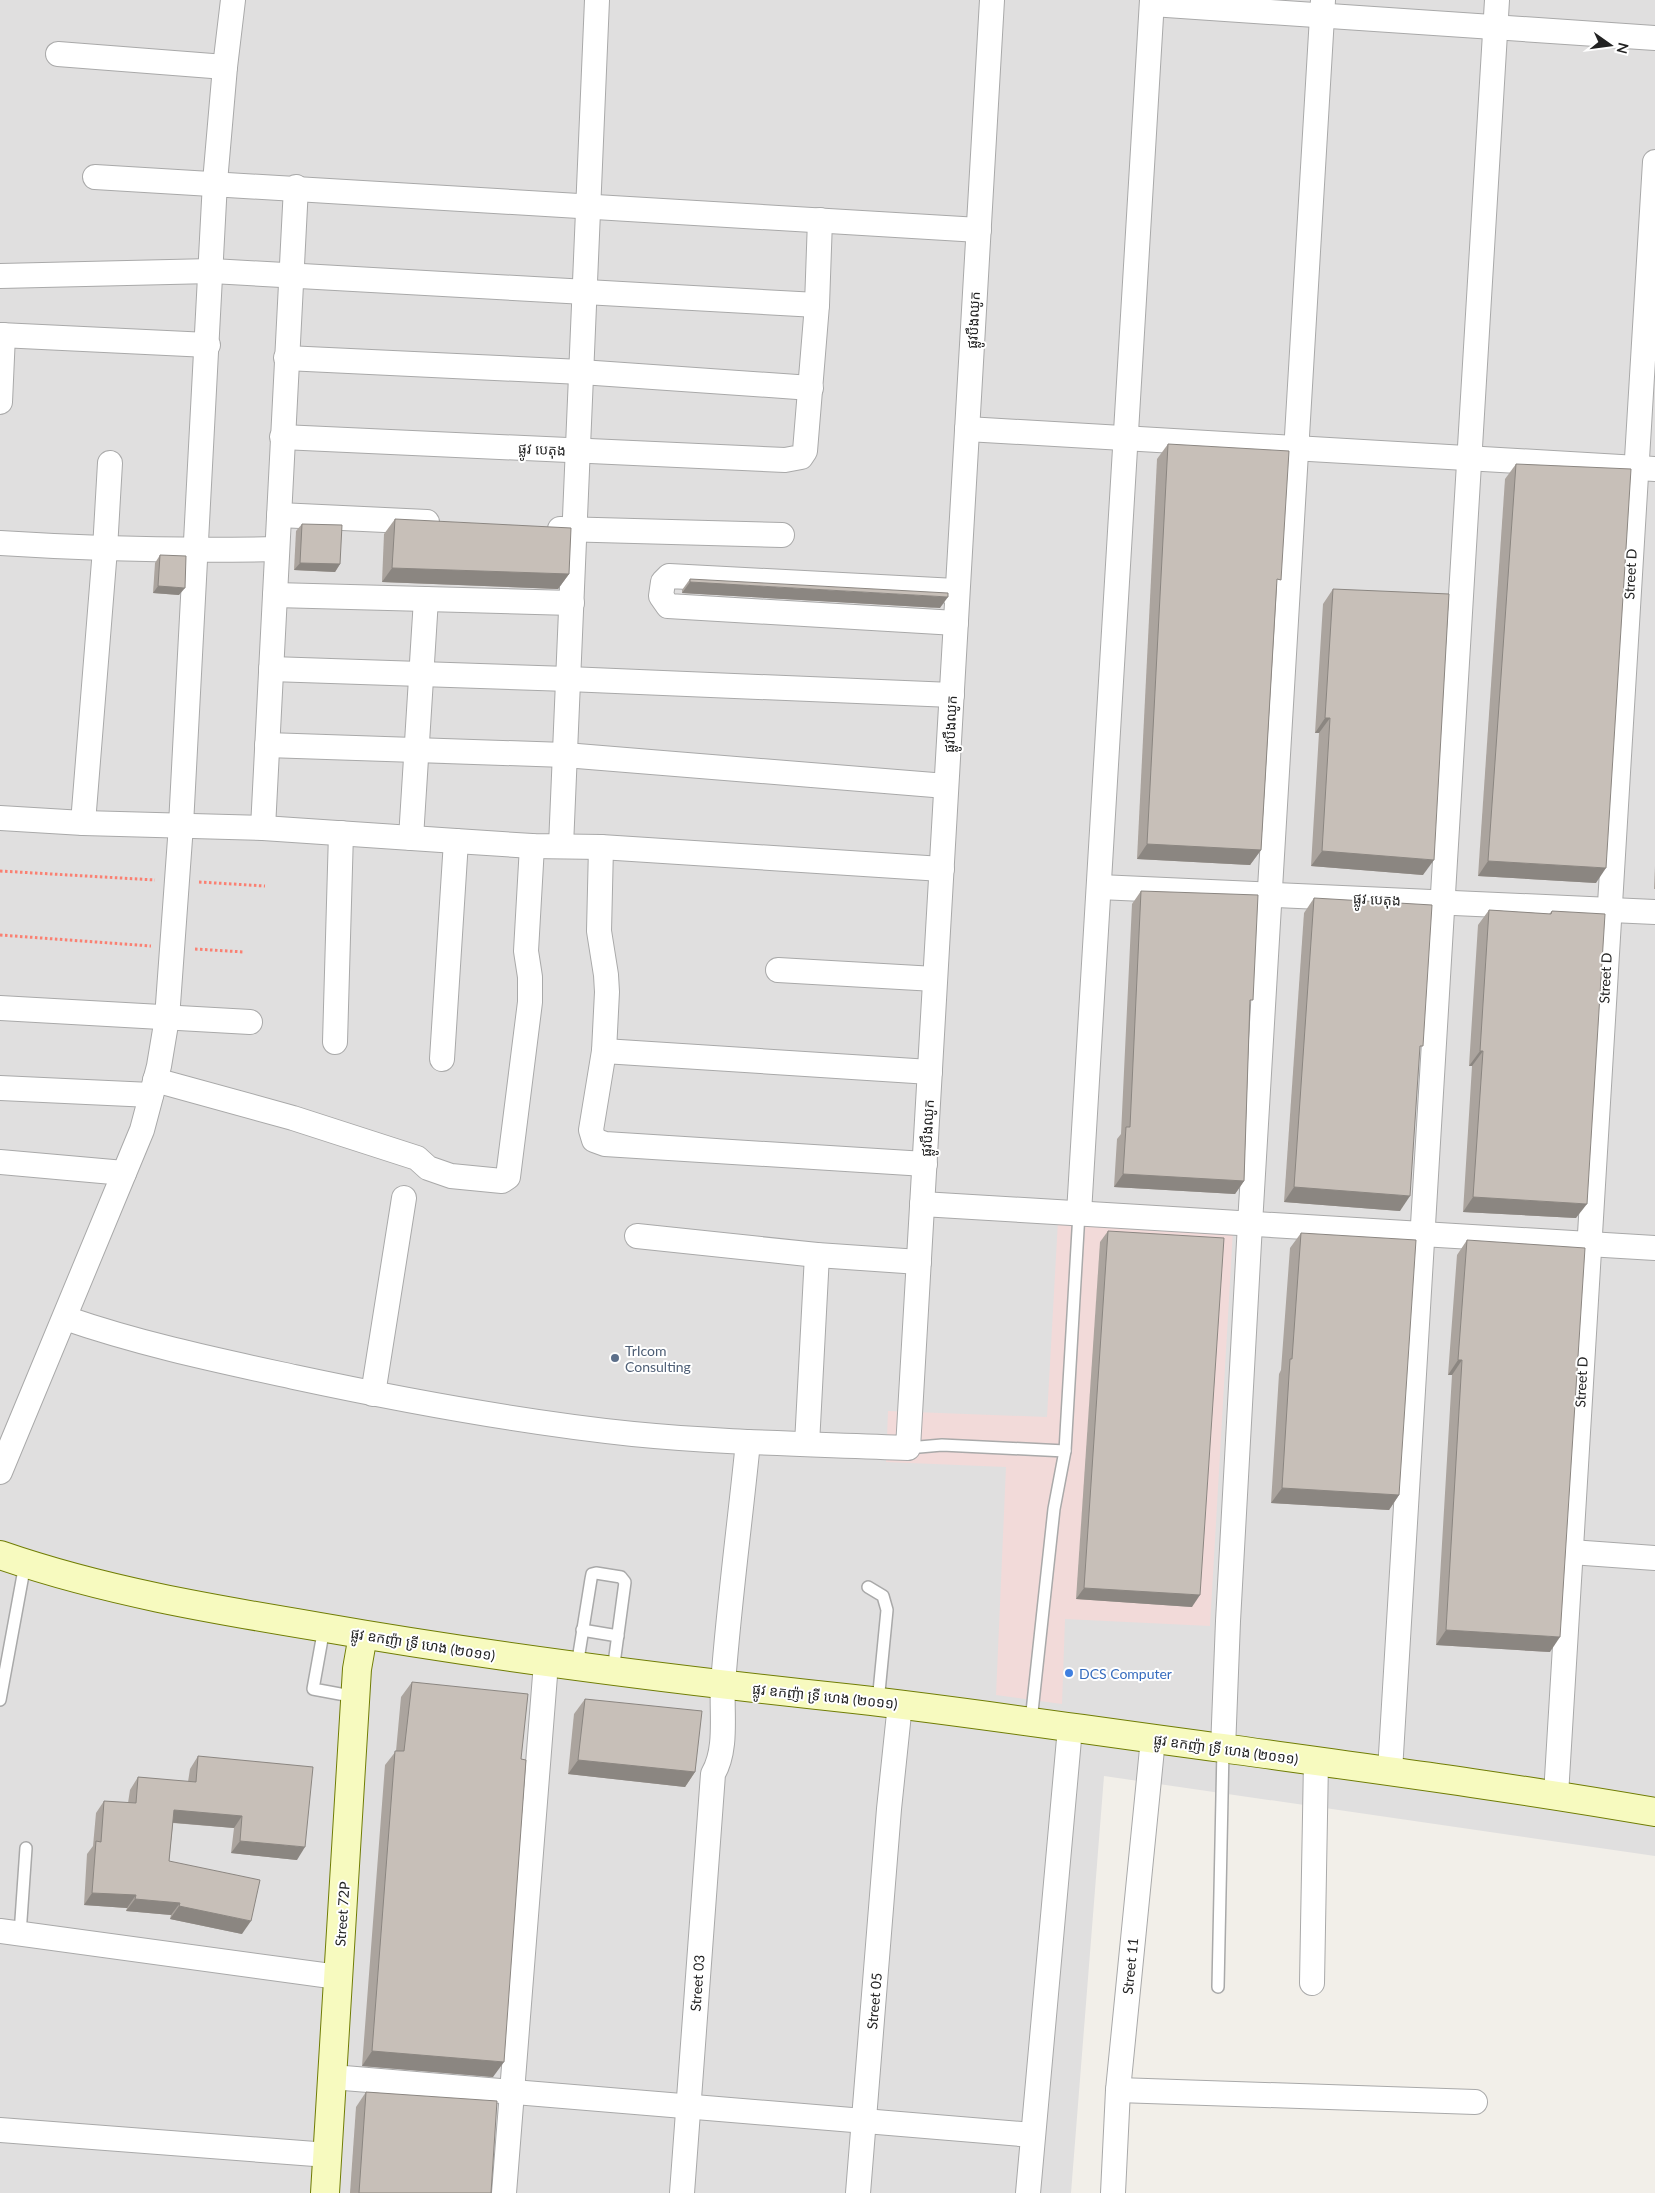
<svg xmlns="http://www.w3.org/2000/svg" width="1655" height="2193" font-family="Lato,'Noto Sans Khmer',sans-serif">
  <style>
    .residential { fill: #e0dfdf }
    .commercial { fill: #f2dad9 }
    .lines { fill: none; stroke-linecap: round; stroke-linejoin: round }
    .lane-casing { stroke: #a9a9a9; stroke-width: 14 }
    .street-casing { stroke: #a9a9a9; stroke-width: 26 }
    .secondary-casing { stroke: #707d05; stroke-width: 30 }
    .path { stroke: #fa8072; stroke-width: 3; stroke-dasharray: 2.5 2.5; stroke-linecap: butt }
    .lane { stroke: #fff; stroke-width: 11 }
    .street { stroke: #fff; stroke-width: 24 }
    .secondary { stroke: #f7fabf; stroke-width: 28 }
    .wall { fill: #aba49e }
    .shaded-wall { fill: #8b8681 }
    .building { fill: #c7bfb8; stroke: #8b8681 }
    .service-dot { fill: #5c6f8a; stroke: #fff; stroke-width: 2 }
    .shop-dot { fill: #3f7fe0; stroke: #fff; stroke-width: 2 }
    .labels { text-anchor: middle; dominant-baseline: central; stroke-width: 4; stroke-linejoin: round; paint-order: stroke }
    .street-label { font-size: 14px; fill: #222; stroke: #fff }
    .service-label { font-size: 14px; fill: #4e5e75; stroke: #fff; text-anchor: start }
    .shop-label { font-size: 14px; fill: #366cbe; stroke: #fff; text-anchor: start }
  </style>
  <rect width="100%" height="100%" fill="#f2efe9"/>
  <path class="residential" d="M0,0h1655v1856l-551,-80 -33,417h-1071z"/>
  <path class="commercial" d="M1059,1203l175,10 -24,413 -145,-7 -3,85 -66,-9 10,-228 -120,-5 2,-51 159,6z"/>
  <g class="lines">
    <defs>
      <g id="lane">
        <path d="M908,1448l34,-3 123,6"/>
        <path d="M868,1587l15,9 4,14 -9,92"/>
        <path d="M324,1628l-11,61 43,8"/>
        <path d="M582,1630l36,6"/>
        <path d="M577,1666l14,-87 1,-5 4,-1 25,4 4,5 -12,89"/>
        <path d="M0,1700l25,-136"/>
        <path d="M1031,1721l23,-212 11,-58 14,-238"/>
        <path d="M20,1934l6,-86"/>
        <path d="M1218,1987l5,-238"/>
      </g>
      <g id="street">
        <path d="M1152,4l503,34"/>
        <path d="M58,54l167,13"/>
        <path d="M95,177l884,53"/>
        <path d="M0,276l212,-5 605,34"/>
        <path d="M0,335l208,10"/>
        <path d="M286,358l295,14 230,16"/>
        <path d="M0,402l3,-67"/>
        <path d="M967,429l688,40"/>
        <path d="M282,437l503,23 16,-3 4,-6 12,-146 3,-85"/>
        <path d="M279,515l148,7"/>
        <path d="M560,529l222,6"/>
        <path d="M0,543c93,6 184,8 277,6"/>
        <path d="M275,595l297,8"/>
        <path d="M956,623l-288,-17 -7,-10 2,-14 6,-6 287,15"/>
        <path d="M271,669l297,10 384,16"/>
        <path d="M267,745l298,10 381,31"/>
        <path d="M0,818l83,5 180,5 193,13 76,5 69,1 341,22"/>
        <path d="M83,823l22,-274 5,-86"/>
        <path d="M263,828l33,-641"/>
        <path d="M411,838l15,-239"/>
        <path d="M561,846l36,-846"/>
        <path d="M601,847l-2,84 7,44 1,17 -3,59 -13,79 3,10 11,4 320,20"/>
        <path d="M1099,887l556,25"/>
        <path d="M778,970l157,9"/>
        <path d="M0,1008l250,14"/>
        <path d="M335,1042l6,-209"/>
        <path d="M604,1051l326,21"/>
        <path d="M442,1059l14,-218"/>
        <path d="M155,1080l138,38 124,40 11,10 23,8 51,5 6,-4 22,-175v-25l-4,-26 6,-105"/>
        <path d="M0,1088l151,7"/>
        <path d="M0,1162l124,11"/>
        <path d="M922,1204l733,44"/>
        <path d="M1079,1213l73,-1213"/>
        <path d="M637,1236l180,19 102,7"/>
        <path d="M65,1318c75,26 151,42 229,59 112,24 225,45 339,57 91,9 184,10 275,14l84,-1448"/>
        <path d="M373,1394l31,-196"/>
        <path d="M807,1444l10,-189"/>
        <path d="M0,1472l142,-342 17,-64 8,-48 14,-193 34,-643 10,-115 8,-67"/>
        <path d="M1571,1552l84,6"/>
        <path d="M1223,1749l5,-128 22,-397 73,-1224"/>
        <path d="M1390,1771l107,-1771"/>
        <path d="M1556,1795l99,-1633"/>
        <path d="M0,1931l338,46"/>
        <path d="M1312,1983l4,-222"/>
        <path d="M332,2077l701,58"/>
        <path d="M1118,2090l357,12"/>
        <path d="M0,2130l328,25"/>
        <path d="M504,2193l42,-530"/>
        <path d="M682,2193l31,-419c15,-26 8,-62 10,-90 6,-81 17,-162 25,-242"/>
        <path d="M858,2193l31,-384 11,-105"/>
        <path d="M1028,2193l42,-465"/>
        <path d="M1113,2193l5,-103 35,-351"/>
      </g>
      <g id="secondary">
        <path d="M0,1555c104,36 211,54 320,72 177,31 355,53 534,72 123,14 245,33 368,49 144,20 289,39 433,64"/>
        <path d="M325,2193l32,-524 6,-34"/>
      </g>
    </defs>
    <use href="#lane" class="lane-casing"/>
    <use href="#street" class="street-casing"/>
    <use href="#secondary" class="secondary-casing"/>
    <g class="path">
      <path d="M0,871l155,9"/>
      <path d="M199,882l66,4"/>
      <path d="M0,935l151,11"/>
      <path d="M195,949l49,3"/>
    </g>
    <use href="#lane" class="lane"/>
    <use href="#street" class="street"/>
    <use href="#secondary" class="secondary"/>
  </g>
  <g class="wall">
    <path d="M1168,444l109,141 -16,265 -11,15 -113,-6 20,-400z"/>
    <path d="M1516,464l80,419 -118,-7 27,-397z"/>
    <path d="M395,519l174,55 -11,15 -176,-7 2,-48z"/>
    <path d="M302,524l38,40 -5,8 -41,-2 2,-39z"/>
    <path d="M160,555l19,40 -26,-2 2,-30z"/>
    <path d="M690,579l250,29 -258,-15v-3z"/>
    <path d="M1333,589l90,286 -112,-9 8,-133h-4l8,-129z"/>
    <path d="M1655,866v23h-1z"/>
    <path d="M1141,891l109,114 -6,176 -9,13 -121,-7 3,-48 4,-5 11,-230z"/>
    <path d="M1314,898l86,313 -116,-9 20,-289z"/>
    <path d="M1489,910l60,4 3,-3 24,307 -113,-6 9,-146h-3l9,-141z"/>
    <path d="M1108,1231l84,376 -116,-8 24,-357z"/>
    <path d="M1301,1233l98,262 -10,15 -118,-7 8,-129 2,-4 9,-122z"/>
    <path d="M1467,1240l83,412 -114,-7 16,-270h-4l9,-120z"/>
    <path d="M412,1682l109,77 -28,318 -131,-11 23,-301 11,-14 5,-54z"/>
    <path d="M585,1699l110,73 -10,15 -117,-13 6,-60z"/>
    <path d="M198,1756l99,104 -66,-7 3,-25 -61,-5 -4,38 73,73 -72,-15 1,-4 -45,-4 1,-3 -43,-3 3,-51 6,-8 3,-33 8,-12 24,2 2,-13 8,-13 50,5 2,-13z"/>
    <path d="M366,2092l125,101h-141l6,-86z"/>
  </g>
  <g class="shaded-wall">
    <path d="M300,563l40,1 -5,8 -41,-2z"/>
    <path d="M392,568l177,6 -11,15 -176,-7z"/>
    <path d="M690,582l258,15 -8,11 -258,-15z"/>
    <path d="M158,586l27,2 -6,7 -26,-2z"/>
    <path d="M1325,718h5l-11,15h-4z"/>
    <path d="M1147,844l114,6 -11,15 -113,-6z"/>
    <path d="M1322,851l112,9 -11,15 -112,-9z"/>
    <path d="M1488,861l118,7 -10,15 -118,-7z"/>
    <path d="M1480,1051h3l-11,15h-3z"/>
    <path d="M1123,1174l121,7 -9,13 -121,-7z"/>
    <path d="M1294,1187l116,9 -10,15 -116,-9z"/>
    <path d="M1473,1197l114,7 -11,14 -113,-6z"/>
    <path d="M1458,1360h4l-10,15h-4z"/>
    <path d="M1282,1488l117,7 -10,15 -118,-7z"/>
    <path d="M1084,1588l116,7 -8,12 -116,-8z"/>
    <path d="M1446,1630l114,7 -10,15 -114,-7z"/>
    <path d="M578,1760l117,12 -10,15 -117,-13z"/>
    <path d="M174,1810l68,6 -8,12 -69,-6z"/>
    <path d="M240,1841l65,6 -8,13 -66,-7z"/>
    <path d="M92,1893l44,2 -9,13 -43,-3z"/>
    <path d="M135,1899l45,4 -9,12 -45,-4z"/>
    <path d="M179,1906l72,15 -9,13 -72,-15z"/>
    <path d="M372,2051l132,11 -11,15 -131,-11z"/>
  </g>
  <g class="building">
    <path d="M1168,444l121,7 -8,129 -4,-1 -16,271 -114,-6z"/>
    <path d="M1516,464l115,5 -25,399 -118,-7z"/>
    <path d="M395,519l176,9 -2,46 -177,-6z"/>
    <path d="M302,524l40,1 -2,39 -40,-1z"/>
    <path d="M160,555l26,1 -1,32 -27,-2z"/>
    <path d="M690,579l258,14v4l-258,-15z"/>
    <path d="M1333,589l116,5 -15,266 -112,-9 8,-133h-5z"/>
    <path d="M1141,891l117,4 -5,105h-3l-6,181 -121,-7 3,-47h4z"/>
    <path d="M1314,898l118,7 -9,141h-3l-10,150 -116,-9z"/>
    <path d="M1489,910l62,4 1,-3 53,3 -18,290 -114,-7 10,-146h-3z"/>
    <path d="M1108,1231l116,7 -24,357 -116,-7z"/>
    <path d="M1301,1233l115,7 -17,255 -117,-7 8,-129h2z"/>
    <path d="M1467,1240l118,8 -25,389 -114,-7 16,-270h-4z"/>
    <path d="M412,1682l116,12 -7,65 5,1 -22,302 -132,-11 23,-300h9z"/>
    <path d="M585,1699l117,12 -7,61 -117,-12z"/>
    <path d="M198,1756l115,11 -8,80 -65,-6 2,-25 -68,-6 -5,51 91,19 -9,41 -72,-15 1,-3 -45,-4 1,-4 -44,-2 4,-52 5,1 3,-41 32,2 2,-26 58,5z"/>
    <path d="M366,2092l131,9 -6,92h-132z"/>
  </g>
  <circle class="service-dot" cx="615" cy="1358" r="5"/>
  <circle class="shop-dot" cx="1069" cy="1673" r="5"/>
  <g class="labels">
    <g class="street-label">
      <text transform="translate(973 320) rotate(-87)">ផ្លូវបឹងឈូក</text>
      <text transform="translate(542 449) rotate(3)">ផ្លូវ បេតុង</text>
      <text transform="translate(1630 574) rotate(-87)">Street D</text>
      <text transform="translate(950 724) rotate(-87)">ផ្លូវបឹងឈូក</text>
      <text transform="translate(1377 899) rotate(3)">ផ្លូវ បេតុង</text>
      <text transform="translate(1605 978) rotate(-87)">Street D</text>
      <text transform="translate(927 1128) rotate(-87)">ផ្លូវបឹងឈូក</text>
      <text transform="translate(1581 1382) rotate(-87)">Street D</text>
      <text transform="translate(423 1644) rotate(9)">ផ្លូវ ឧកញ៉ា ទ្រី ហេង (២០១១)</text>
      <text transform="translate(825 1696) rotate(6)">ផ្លូវ ឧកញ៉ា ទ្រី ហេង (២០១១)</text>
      <text transform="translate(1226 1749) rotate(8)">ផ្លូវ ឧកញ៉ា ទ្រី ហេង (២០១១)</text>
      <text transform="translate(342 1914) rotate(-86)">Street 72P</text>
      <text transform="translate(1130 1966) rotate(-84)">Street 11</text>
      <text transform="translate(697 1983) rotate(-86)">Street 03</text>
      <text transform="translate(874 2001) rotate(-85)">Street 05</text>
    </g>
    <g class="service-label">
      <text x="625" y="1350">TrIcom<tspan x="625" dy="16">Consulting</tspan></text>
    </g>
    <g class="shop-label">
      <text x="1079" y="1673">DCS Computer</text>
    </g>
  </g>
  <g transform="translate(1610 45) rotate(104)" stroke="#ffffff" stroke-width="4" paint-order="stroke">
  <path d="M0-4L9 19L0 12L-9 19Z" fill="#222222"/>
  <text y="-8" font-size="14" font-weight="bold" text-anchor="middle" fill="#222222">N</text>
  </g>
</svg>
